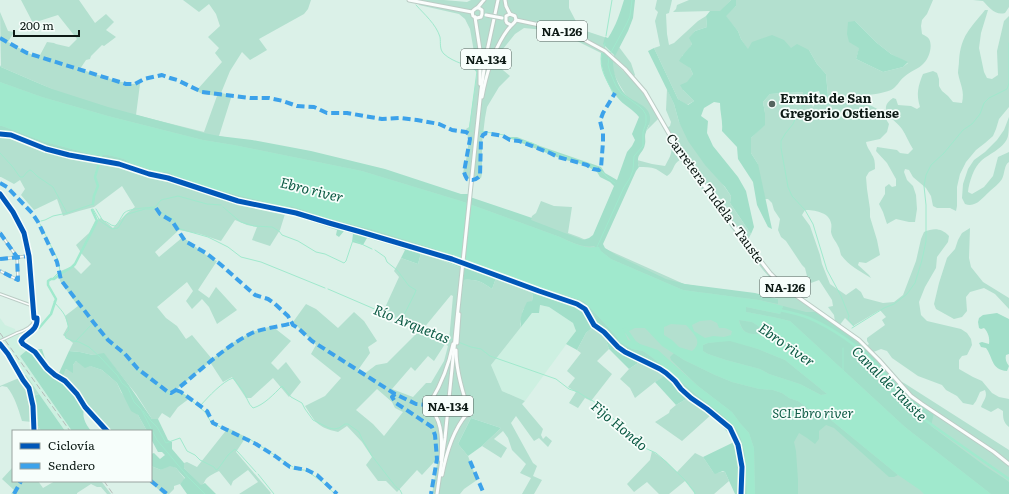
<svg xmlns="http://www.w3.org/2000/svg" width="1009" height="494" font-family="Literata,serif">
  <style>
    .built { fill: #cdf0e1 }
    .green { fill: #b3e0cf; fill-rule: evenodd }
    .forest { fill: #a2dfc9 }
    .water { fill: #a0e9cd; fill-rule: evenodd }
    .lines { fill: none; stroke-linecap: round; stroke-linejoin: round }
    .stream { stroke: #a0e9cd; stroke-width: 1 }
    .canal { stroke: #a0e9cd; stroke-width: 2.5 }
    .river { stroke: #a0e9cd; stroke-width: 4 }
    .minor-casing { stroke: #bbccc5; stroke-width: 3.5 }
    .primary-casing { stroke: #bbccc5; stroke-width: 5 }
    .minor { stroke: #fafdfc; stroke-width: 1.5 }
    .primary { stroke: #fafdfc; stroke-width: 3 }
    .rail { stroke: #b6bbb9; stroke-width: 1; stroke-dasharray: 6 3; stroke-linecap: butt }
    .minor-bridge-casing { stroke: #bbccc5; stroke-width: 3.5; stroke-linecap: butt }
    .primary-bridge-casing { stroke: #bbccc5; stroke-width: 5; stroke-linecap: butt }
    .minor-bridge { stroke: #fafdfc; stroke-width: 1.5 }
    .primary-bridge { stroke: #fafdfc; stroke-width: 3 }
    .quiet { stroke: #3ca2ea; stroke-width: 4; stroke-dasharray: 8 4; stroke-linecap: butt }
    .cycleway-casing { stroke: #f7fefb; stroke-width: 8 }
    .cycleway { stroke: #0057b8; stroke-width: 5 }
    .poi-dot { fill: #55655f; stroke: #f7fefb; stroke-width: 1.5 }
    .labels { text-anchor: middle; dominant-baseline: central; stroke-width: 3.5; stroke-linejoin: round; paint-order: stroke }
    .shield { fill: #f7fefb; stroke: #535e5a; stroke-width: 1 }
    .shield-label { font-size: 12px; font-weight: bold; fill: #0d1a15 }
    .poi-label { font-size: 13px; font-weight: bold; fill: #0d1a15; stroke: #f7fefb; text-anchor: start }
    .street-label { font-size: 13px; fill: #0d1a15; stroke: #f7fefb }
    .park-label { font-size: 13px; font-style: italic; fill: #0f5c46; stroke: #f7fefb }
    .water-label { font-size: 14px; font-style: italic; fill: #0c5a44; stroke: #f7fefb }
  </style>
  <rect width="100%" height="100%" fill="#dbf1e8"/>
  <g class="built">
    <path d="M539,305l10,2 24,16 3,8 -51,70 -23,-10 -11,-26 41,-52z"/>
    <path d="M0,318l5,7 10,4 1,5 6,3 -3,3v2l8,8 -7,6 52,75h-7l-65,-91z"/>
  </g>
  <g class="green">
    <path d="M21,0h58l16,23 11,-9 8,8 -8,8 10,7 -12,9 -2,-1 -11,11 -1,3 -4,1 -6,9c16,5 31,11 47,14 5,2 8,0 13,1l-4,31 68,17 13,-36 -14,-2 -7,-3 26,-29 -7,-9 4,-5 -11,-11 12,-11 -4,-12 -7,-10 -10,8 -16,-12h128l-3,9 -4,5 -45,25 8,11 -17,10 -8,-8 -12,19 -9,22 11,2 -13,41 75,14 237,69 1,-3 4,-3 5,-12 13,5 18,1 -4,26 11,4 105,47 94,15 -3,-1 4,-6 1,-3 -17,-19 -83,-110c-7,3 -6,12 -13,16 -4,-2 -7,-5 -11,-7 -6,-2 -11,-2 -17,-2l-2,-7 15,4 13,2c6,-11 9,-15 4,-27l1,-2 -5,-8 5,-3 1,-4 -5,-12 1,-21 7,15 5,18 52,74 -1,7 21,31 -5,9 20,25 16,17 24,18 89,76 9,4 105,67v44h-267l-6,-56 -26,-28 -45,-33 -10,5 -20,16 -5,-10 -10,-9 9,-10 12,-8 5,3 -79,-64 -131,-42 25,10 3,12c13,-1 18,2 28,9l4,-11c12,4 28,7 37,17l-1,6 -9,9 -3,14 1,3 -30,38 11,26 23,10 -3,3 21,25 -2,6 2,4 3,-3 6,5 -4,6 -9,-9 -5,3 -18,-25 -5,7 22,40 4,3 -4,10 9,4 -8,14h-12l9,-16 -11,-5 6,-9 -14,-14 -4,-12 -5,-7 -9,8 13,9 -6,10 -19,-12 19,-18 -30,-10 -13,26 10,12 9,24 -13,9 -4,5h-28l5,-30 -3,-2 -12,13 -5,-5 -20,22 -11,-11h-8l-12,-16 6,-8 -10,-15 -15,-16 -9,6c-21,-5 -22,-9 -33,-26l20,-10 16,-18 -30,-24 5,-9 -23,-23 13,-18 10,5 22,19 16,-16 10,9 13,20 -9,6 2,6 -12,17 6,4 12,-9 11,-2 33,-33 29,10 4,-44 -2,-1 -28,34 -40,-17 16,-35 -5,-6 7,-13 17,6 3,-11 -305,-90 -67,-12 27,7 44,8 112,36 53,12 -5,16 -10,16 -18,-6 5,-13 -10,-2 -12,-5 -14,21 -21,-7 -21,-4 -24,22 4,5 24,-20 27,21 7,3 -19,29 11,8 7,-11 21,23 -20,14 -8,-17 -7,-8 -10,10 -6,-8 7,-10 -6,-9 -30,25 9,11 11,8 9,13 6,-4 20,24 17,-14 23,-13 20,-6 19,15 -20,22 7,7 8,-8 15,20 -12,15 -16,-19 -22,20h-5l-14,-21 -9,5 -13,-20 -33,27 13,9 -12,9 -8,11 -8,-5 -4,6h-6l-16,-25 -32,-40 -11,1 -13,-3 -11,-1 4,-8 -10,-8 5,-9 -3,-10 13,-10 -18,-25 -2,-9 15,-6 8,8 10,-10 -9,-10 -6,-9 13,-12 6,-12 6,-3 12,10 13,-14 9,-7 -13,-21 -28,21 -15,4 -16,5 -6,-17 -23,11 -13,-15 4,-6 -5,-9 -6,4 -13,-7h-1v-108l52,20 -51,-22 -1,-55 8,19 6,1 -6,10 20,11 11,4 8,-15 7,1 2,1 13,3 8,-8 -19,-24 -25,8zM445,344l3,2 -4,15 -13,22h-5l-13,14 -21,-8 19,-22 4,4 13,-15 6,5zM377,389l15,13 3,6 8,4 -19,24 -11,-12 -17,-14z"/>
    <path d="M420,0h24l23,2 4,-2h98v8l11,21 27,9 -2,9 7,7 -7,-2 -4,1 -36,-18 -21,-5 -20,-2 -9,6 -12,15 -6,16 13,11 -11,11 -12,20 -2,11 -3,25v31l-1,4 -10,3v-1c-4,-1 -6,-3 -8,-7 3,-13 8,-30 3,-44l3,-2 1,-6 7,-48 -3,-4 1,-4 -1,-13 -4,-23 -5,-10 -6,-5 -40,-9 -1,-4z"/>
    <path d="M657,0h15l-3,13 -3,1 1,20 2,11 5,-2 24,-22 8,-5 1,11 -12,4 -5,7 2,6 -5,8 -5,4 8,12 3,6 -10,16 11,11 -7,4 -9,-6 -24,-51 6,-2 -5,-25 3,-9 -3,-3z"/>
    <path d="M689,0h42l-11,12 -10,-1 -37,1 3,-3 1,-4z"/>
    <path d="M736,0h197l-6,14 -5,6 -1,6 1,8c2,1 6,3 7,5 4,7 0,19 -5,24 -5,6 -14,8 -20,14 -5,4 -7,10 -13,13 -9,4 -21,4 -31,7l1,5c16,6 19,6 28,22l-2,8 -7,7 -14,3c1,6 4,8 6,13 3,4 3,9 3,14l-6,3 -3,5 1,12 3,20v8l7,23 3,15 -14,8 -7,-1 -1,3 11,10 2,3c-11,-7 -22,-12 -30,-23 -1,-3 -1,-6 -3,-9 -2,-5 -6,-8 -7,-14 0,-3 1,-6 0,-9 -2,-11 -17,-13 -26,-13l-3,5 8,11 10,29 2,9 8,20 16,11 10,-7 5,4 3,6 19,5 11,-1 9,-7 13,-34 5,-22 3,-7c10,-4 17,-4 25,4l-1,6 -11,15 -1,11 -11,19 -6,15 2,13 6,6 34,8 6,4 4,6 1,6 -5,10 -5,1 -3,4v9l14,8 9,4 10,12 7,4 10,2v28c-6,-5 -6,-9 -6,-16l-5,-3 -7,4 -10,-5c2,-6 7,-10 4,-17l-5,2 -4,9 -3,4 -10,-2 -6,-7 -11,-6 -4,-5 -24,-9 -26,-18 -5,-7 -6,-2 -10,4 -6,-6 4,-3 -2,-3v-3l18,-13 -3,-5 4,-3 -6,-7 -27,16 -8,-8 -6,8 -4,-4 -1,-7 -6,-8 5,-1 -1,-6 -13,-20 -8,3 -4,-7 -2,-8 -3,-3 -16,-24 -5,-4 -3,-7 1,-5 1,-6 -6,-9 -2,-7 -4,-4h-3l-8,-31 1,-4 -7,-11v-15l14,-14v-11l-2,-11 7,-8 34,-2 6,7 3,8 7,-11h8l-2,-22 -9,-10 -8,-14 -18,-2 -43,2 -7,-11 -3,-8 -13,-15 11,-10zM855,21l22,22 14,11 17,9 -5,4 -20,5 -27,-13 4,-13z"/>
    <path d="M973,0h36v7l-4,6c-10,3 -16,-6 -22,-12z"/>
    <path d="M985,10h3l-7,23 -2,15 5,24 3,6 5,1 6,-4 -1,-24 7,-30 5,-5v91l-10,12 -3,10 -3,7 -8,7 -9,7 -10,12 -6,12 -3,13v19l-1,5 -6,-3h-13l-4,-2 -2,-10 -5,-8 -13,-11 -4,-7 -4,-1 -1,3 3,8 6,6 3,9 1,14 -2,13h-6l-13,-3 -9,5 -4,-12 -4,-8 6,-10v-7l4,-3 3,3 4,-1v-7l-9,-16 -11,-12 1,-4 20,3 3,3 8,1 5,-5c-4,-6 -7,-14 -11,-20 -6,-9 -27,-19 -9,-31l3,1 2,6 13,1 6,3 3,-2c-4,-13 -2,-21 3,-33l10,-3 4,2 2,6v7l3,5 6,5 5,6 9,1c3,-12 -2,-19 -4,-30 0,-4 1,-8 1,-12 2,-26 11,-32 26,-51z"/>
    <path d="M619,47l12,16 4,12 -2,3 -12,-11 -6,-4 19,18 19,25 7,11 -14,14 3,-6c-11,-14 -39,-46 -37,-64 1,-5 5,-10 7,-14z"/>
    <path d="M1009,117c0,6 0,14 -1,19 -3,12 -18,17 -27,25 -7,6 -12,21 -13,31l4,2 12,-7 9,-11 5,-19 11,-5v10c-5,3 -4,11 -7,17 -3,5 -9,9 -13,13 -7,6 -13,16 -24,12l-3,-6 1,-14 5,-15 6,-9 11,-8 12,-12 7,-10z"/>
    <path d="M970,228l-1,30 2,9 12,15 26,16v11l-14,-15 -11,-6 -14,4 -4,5 1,14 -5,6 -8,2 -18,-10 -2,-5 5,-21 8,-25 8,-9 3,-9 4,-7z"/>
    <path d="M593,327l11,8 5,14 -12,12 15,13 -21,27 -6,-3 -7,10 -9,-5 7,-11 -8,-5 7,-9 -8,-7 14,-18 -4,-3 9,-17z"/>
    <path d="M76,361l26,9 15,13 4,9 17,23 9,16h-40l-2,-3 -20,-22 -20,-25 -5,-1 6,-11 7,3v-7z"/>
    <path d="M26,375l13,19 -6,2 2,21 3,3 -1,4 4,7h-9v-9l-10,-1c-4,-13 -7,-24 -15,-34l-5,-1 -2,1v-1z"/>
    <path d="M688,398l16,10 8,6 -30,27 -27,-19 14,-9 1,-3 6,-5z"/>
    <path d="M228,428l18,9 -10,15 35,41 -1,1h-31l19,-12 -10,-12 -15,11 -2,5 -12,-15c-4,2 -9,4 -12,7 -3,3 -2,5 -6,8l-17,-18v-5l3,-1 10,5z"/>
    <path d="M652,451l14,10 11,11 18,-19 8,4 10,15c4,2 8,-1 12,0l4,9 -15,13h-19l-10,-13 -16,13h-10l-12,-12 -13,10 -7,-8 23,-24z"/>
    <path d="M170,465l6,3 9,11 -5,5 -6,2v3l-5,5h-6l-13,-13h1v-15l10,4z"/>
    <path d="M13,467v14h25l5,7 12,-7h46l10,13h-4l-6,-7h-4l-6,-3 -14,9v1h-66l3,-4 -12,-11z"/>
  </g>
  <g class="forest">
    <path d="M624,0h11l-2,18 -5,13 -13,25 -12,-12 2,-7 3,1c8,-12 12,-25 16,-38z"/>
    <path d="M731,0h5v6l-10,10 12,15 3,8 7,10 4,-7 20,-7 12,5 7,8 6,-4 12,6 8,14 9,10 2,23h-7l-2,-6 -9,2v7l-6,7 -1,-15 -33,2 -7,8 2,11v12l-14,13v15l7,11 14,65 -4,-2 -11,-22 -4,-23 -15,-23 -1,-12 -15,-16c1,-10 -2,-18 -2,-28l-6,-1 -10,6 -3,8 7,5 -1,12 6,13 25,31 8,14 8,36 -3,7 -21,-31 1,-7 -6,-9 -20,-22 -17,-24 -9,-19 -5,-18 -26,-53 6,-3 24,51 10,6 6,-4 -11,-11 -3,-5 7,-3 6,-8 -3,-6 -11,-7c3,-6 9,-11 13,-17l-3,-6 6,-7 12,-4 -1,-11 4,-5h10z"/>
    <path d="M855,21l22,22 14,11 17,8 -5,5 -20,5 -27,-13 3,-11 -10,-6 -2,-8 1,-12z"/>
    <path d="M604,52l9,6c-1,11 4,28 13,37 7,7 23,10 24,22 1,6 -3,10 -4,15 -2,4 0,8 -1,12 -2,11 -10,9 -6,23l-3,4 -33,73 2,4 11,7 50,24 19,5 70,9 23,6v5l-19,-4 -76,-10 -72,-31 -17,-13c-12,2 -23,-4 -34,-9l-99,-36 -99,-30 -128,-26 -31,-5 -95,-24 -66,-19 -42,-15v-17l1,2 51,22 56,18 96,26 15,3 33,4 59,11 74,18 76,25h8l1,3 62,21 -1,2 52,20 6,-2 4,-3 21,-49 -4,-4 -10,-5 -3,-5 -12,-7 -23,-6 -53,-21v-1h8l23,9 61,21 4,6 12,7 10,-28 5,-6 3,-6 -3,-6 7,-17c-6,-8 -16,-12 -22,-20 -9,-10 -18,-31 -16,-44z"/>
    <path d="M0,126h2l43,16 49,13h14l16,4 6,4 28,9h10l8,5 7,1 13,6 10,3 80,20 5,-1 16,5 11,5 53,13 61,19 110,40 42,13 33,36 15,12 11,2 10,7 44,37 23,18 16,15 6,13 3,12 2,41h-12l-10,-22 -2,-1 -8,3 -2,-2 -10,-15 29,-14 2,-3 -22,-26 -8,-6 -16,-10 -12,7 -21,-23 10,-6 -7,-5 -17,-10 -12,8 -20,-20 -5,-14 -11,-8 -7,6 -9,17 -11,-6 10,-13 -3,-8 -24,-16 -9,-2 -1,8h-7l-11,14c-2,-9 2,-17 6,-25l5,-1 1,-6c-9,-10 -25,-13 -37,-17l-4,11c-10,-7 -15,-10 -28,-9l-1,3 -3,2 1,-17 -29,-12 -11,-3 -3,11 -17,-6 4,-8 -4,-2 -34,-10 -4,7 -11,-3 1,-8 -9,-3 -5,6 -3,-2 1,-5 -40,-13 -65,-15 -112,-36 -44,-8 -27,-7 -49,-20z"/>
    <path d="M783,306l23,6h14l45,33 39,43 30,25 -3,13 54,40 20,13 4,3v12h-18l-86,-67 -115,-106 -17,-4 -27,-5v-5l34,7z"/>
    <path d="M997,313l12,6v35l-3,1c-1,4 0,7 3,11l-2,5c-16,-1 -14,-14 -21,-23l-5,-1 -2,-4 3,-1 7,2c1,-6 -1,-12 -5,-16l-3,1 -2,-1 -1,-6 1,-4 4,-3z"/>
    <path d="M739,320l13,2 28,18 12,9 -3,1c-6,-6 -14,-11 -22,-14 -14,-4 -23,3 -28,-16z"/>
    <path d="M730,340l28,9 27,11 42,34 -6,1 -21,-11 -31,-10 -9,-5 -34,-9 -18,-6 -5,-3v-6l5,-2z"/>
    <path d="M42,349c3,10 7,21 17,24l10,-22 11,1 13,3 11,-2 24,31 24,35h6l10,21 4,2v7l12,14v5l17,17 4,-2 11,11h-29l-7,-10 5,-6 -9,-10 -6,-2 -9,4 -10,-4v-12l3,-1 6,6 5,-4 -3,-3h-4l-7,-13v-8h-4l-9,-16 -7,-4 -14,-28 -15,-13 -12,-4 -5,2 -9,-7 -3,4v8l-7,-4 -4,9 6,6 17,22c-4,10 0,17 6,25h-19l-52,-75 7,-6z"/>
    <path d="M674,353l10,7 31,15 17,7 27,7 14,1 9,3 7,5 9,3 14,10 4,1 15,8 67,55 -4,2h-5l-55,-49 -8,-3 -7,6v8l-4,5 -8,-6 -8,-5 -5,9 2,9 2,29v14h-43l-1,-46 -5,-15 -9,-10 -8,-11 -34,-26 -27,-26 -1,-3z"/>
    <path d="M39,394l26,37h-24l-4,-7 1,-4 -3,-3 -2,-21z"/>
    <path d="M471,418l30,10 -19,18 -14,10 -10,-12z"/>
  </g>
  <path class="water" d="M0,82l42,15 66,19 95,24 31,5 128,26 99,30 99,36c8,4 17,8 26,10 4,1 9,0 13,0l2,4 10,8 72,31 76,10 24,6 -3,8 -34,-7v5l27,5 17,4 115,106 86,67h-67l-4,-4 -22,-15 -67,-55 -15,-8 -4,-1 -14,-10 -9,-3 -7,-5 -9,-3 -14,-1 -27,-7 -17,-7 -31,-15 -22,-14 -17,-18h-10l-10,5 3,7 30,10 40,36 34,26 8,11 9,10 5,15 1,46h-8l-2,-41 -3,-12 -6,-13 -16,-15 -23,-18 -44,-37 -10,-7 -11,-2 -14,-8 -1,-4 -33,-36 -42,-13 -110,-40 -61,-19 -53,-13 -11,-5 -16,-5 -5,1 -80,-20 -10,-3 -13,-6 -7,-1 -8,-5h-10l-28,-9 -6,-4 -16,-4h-14l-49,-13 -43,-16h-2zM711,320l6,3 2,5h6l7,3 -1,4 -7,2 -11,-1 -8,2 -11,-7 -2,-6 8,-4zM739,320l13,2 28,18 12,9 -3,1c-6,-6 -14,-11 -22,-14 -13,-4 -25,2 -28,-16zM671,324l15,1c7,8 18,17 6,26l-13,-4 -7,-7 -8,-5v-8zM730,341l28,8 27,11 42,34 -6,1 -21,-11 -31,-10 -9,-5 -34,-9 -18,-6 -5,-3v-6l5,-2z"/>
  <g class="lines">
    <g class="stream">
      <path d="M416,5c8,9 20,19 24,32 1,6 -1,12 4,17 10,9 23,10 33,17l-8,60h3"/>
      <path d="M606,36l6,-36"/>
      <path d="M604,48l1,-5"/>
      <path d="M602,53c-4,16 5,26 11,40"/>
      <path d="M610,54l17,-31 3,-7 2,-16"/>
      <path d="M810,93l-4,9 -8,10 -5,12 -8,10 -4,7v7l7,39 4,9 13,14 8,14 14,46 14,26 8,20 -1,3 6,7"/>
      <path d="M480,131l24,4 3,2 25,6 12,6 54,19"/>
      <path d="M0,153l12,13 8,11h3l4,-5 3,-2 2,1 5,5 16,11 14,26"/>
      <path d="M602,172l6,6 7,5"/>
      <path d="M223,207l14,12 4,3 13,4 18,1 7,4 3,4 16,6 18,11 9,2 19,9 2,-2 7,-21 19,9"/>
      <path d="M93,209l7,12 12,8 6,-1 8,-13 2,-1 17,-5h9"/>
      <path d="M96,209l7,12c5,0 7,5 12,5 4,-3 6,-9 9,-13 5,-5 24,-5 31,-6l6,-7 17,-4 29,8 14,1"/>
      <path d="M159,211l14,8 7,10 28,8 20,10 13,10 20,5 64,26"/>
      <path d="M41,221l4,-1 8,-4 14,-3 26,-9"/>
      <path d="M40,224l18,36 1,5 1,6"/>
      <path d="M597,247l27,-60 6,-9 3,-8 1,-14 9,-10v-14l3,-9v-8l-3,-5 -3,-3 -19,-14 -5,-7 -6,-14 -2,-7 1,-8"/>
      <path d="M375,250l10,7 2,5 10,8 12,16 7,4 -1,3 -10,20 -7,6"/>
      <path d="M52,279l6,-6"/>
      <path d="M328,289l93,40 15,3 17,8"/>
      <path d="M54,302c11,12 12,13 15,28l-4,4 1,4 7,3 6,1 10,5 11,10 17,18 5,8 6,5 6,14 7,7 16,31 31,37 17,17"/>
      <path d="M852,328l32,-20 10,-4 13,-10 8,-11 7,-23 4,-19v-36l-2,-19 2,-11 5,-10 13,-12 19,-23 9,-6 8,-10 4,-11 5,-5 18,-9 2,-6v-40"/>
      <path d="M76,341l16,-17 2,1 10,12 21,19 14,16 30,22h3l4,-3 5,2 10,7 14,12 6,10 15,8"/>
      <path d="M458,342l13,5 10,2 9,7 66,23 13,10 9,3 6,4 9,5 8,5 10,10 17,19 17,13 11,5 7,6 22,21 9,11 1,3"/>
      <path d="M843,348v23"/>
      <path d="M201,405c7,-8 22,-24 32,-27 3,4 7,9 10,13 4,6 5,13 10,17 11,-3 21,-14 29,-22l9,11 11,6 3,6 8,11 16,8 5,1 5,-1 6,-4h3l11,8 3,7 10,17 24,31 4,3 2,4"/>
      <path d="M143,411l8,10 6,6 9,16 14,-5 7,13 8,4 5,5 14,7 2,3 2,-1 10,-14 7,-6 3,3 18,20"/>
      <path d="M228,431l19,9"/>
      <path d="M248,438l45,29"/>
      <path d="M293,469h5v1c10,-2 14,6 22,10l15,14"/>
      <path d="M258,474l16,20"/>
    </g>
    <g class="canal">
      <path d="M93,204l1,-8 4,-10 -3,-9 7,-24"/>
      <path d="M779,310c10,2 20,4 30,8 23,10 50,28 67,47 17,18 31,38 49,55l84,59"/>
      <path d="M39,328l12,-14 5,-15 -8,-14v-4l3,-2h3l8,-6 10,-6 3,-3 22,-43 -5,-11"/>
    </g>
    <path class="river" d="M625,329l9,13 4,3"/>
    <defs>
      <g id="minor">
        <path d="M0,194c13,15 23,34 27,54 3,14 3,28 5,43 0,7 4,24 2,30 -2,7 -11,10 -17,12"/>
        <path d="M0,233l17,24 1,23 -18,-9"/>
        <path d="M0,259l29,-3"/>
        <path d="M0,294l33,12"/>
        <path d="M0,343l1,1h-1"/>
      </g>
      <g id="primary">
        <path d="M409,0l63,12"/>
        <path d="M505,0l1,6 4,8"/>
        <path d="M477,8h2l3,2v4l-1,3 -4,1 -4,-2c-2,-6 1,-6 5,-9 2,-2 4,-5 6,-7"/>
        <path d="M475,17l5,33v34"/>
        <path d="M516,20l38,8 27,10 24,13 20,18 20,23 34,59 59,81 32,41 11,11 17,13 61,43 20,20 32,36 11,8 72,48 15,12"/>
        <path d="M482,97c4,-22 10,-43 22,-62 2,-3 4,-6 6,-8 2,-3 4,-3 6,-7l-1,-4 -5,-2 -4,2v5l1,2 4,2"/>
        <path d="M457,343l2,-29"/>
        <path d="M456,350c0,19 5,37 11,55"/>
        <circle cx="432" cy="406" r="5.5"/>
        <path d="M431,401c11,-18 18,-37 22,-57"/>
        <circle cx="465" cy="410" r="5.5"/>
        <path d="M433,412c10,12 9,32 8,48"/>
        <path d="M442,475c4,-21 10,-43 24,-60"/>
        <path d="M437,494l8,-56 12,-119 3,-29 21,-200 5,-34 12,-56"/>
      </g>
    </defs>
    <use href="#minor" class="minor-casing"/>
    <use href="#primary" class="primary-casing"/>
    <use href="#minor" class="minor"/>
    <use href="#primary" class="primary"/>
    <g class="rail">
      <path d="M0,333l70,98"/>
      <path d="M104,481l9,13"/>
    </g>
    <defs>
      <path id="minor-bridge" d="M0,341l17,-8"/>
      <g id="primary-bridge">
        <path d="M486,15l16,3"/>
        <path d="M440,407l16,2"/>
      </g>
    </defs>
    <use href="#minor-bridge" class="minor-bridge-casing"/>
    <use href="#primary-bridge" class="primary-bridge-casing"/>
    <use href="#minor-bridge" class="minor-bridge"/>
    <use href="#primary-bridge" class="primary-bridge"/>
    <g class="quiet">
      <path d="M0,38l27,15 99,31h9l9,-5 18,-4 8,3 7,2 25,12 48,6h19l14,3 14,5 17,1 13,6h20l35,6 18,-1 17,2 22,4 13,6 14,2 3,2 1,5 -6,33 1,3 2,4c6,2 9,1 13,-3l1,-37 2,-4 3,-2 17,3 7,4 9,1 31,12 8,4 29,8 6,4 6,1 2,-2 2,-26v-9l-3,-12 3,-8 12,-20"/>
      <path d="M0,183l7,4 25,26 6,9 19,40 4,18 33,43 14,17 17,14 13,15 30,23 3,1 5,-3c24,-19 47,-42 74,-56 12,-6 29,-7 42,-11"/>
      <path d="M156,208l4,6 12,7 13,20 21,12 14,11 35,31 13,4 7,5 13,12 5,9 5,3 14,13 83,53 21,10 11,1"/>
      <path d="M0,233l17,24 1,23 -18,-9"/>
      <path d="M0,259l29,-3"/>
      <path d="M176,390l5,2 26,19 6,12 43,21 19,12 15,11 17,3 10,5 20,19"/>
      <path d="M395,394l-3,3 4,6 36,24 3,8 2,24 -6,35"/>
      <path d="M470,461l14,33"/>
      <path d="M151,481l16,13"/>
      <path d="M14,494l7,-13"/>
    </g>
    <defs>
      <g id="cycleway">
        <path d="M0,134l11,1 35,14 23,6 50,9 30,10 19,4 70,23 58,12 33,10 32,9 91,27 87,32 38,13 8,5 9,16 10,7 14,15 7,5 35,17 6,4 9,8 6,8 10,9 16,11 23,19 8,17 4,22 -1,27"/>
        <path d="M0,194l13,18 11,21 5,23 5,62h3c1,14 -12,15 -16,23l2,3 12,8 12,16 8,7 10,6 12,13 8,13 22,24"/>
        <path d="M0,344l8,10 15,26 6,8 4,18 1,25"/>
      </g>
    </defs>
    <use href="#cycleway" class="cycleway-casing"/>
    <use href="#cycleway" class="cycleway"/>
  </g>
  <circle class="poi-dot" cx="772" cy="104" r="4"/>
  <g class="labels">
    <g class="shield">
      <rect x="537" y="21" width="50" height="20" rx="3"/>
      <rect x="461" y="49" width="50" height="20" rx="3"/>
      <rect x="760" y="277" width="50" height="20" rx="3"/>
      <rect x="423" y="396" width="50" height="20" rx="3"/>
    </g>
    <g class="shield-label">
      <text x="562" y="31">NA-126</text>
      <text x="486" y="59">NA-134</text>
      <text x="785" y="287">NA-126</text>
      <text x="448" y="406">NA-134</text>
    </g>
    <g class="poi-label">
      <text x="780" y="97">Ermita de San<tspan x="780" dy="15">Gregorio Ostiense</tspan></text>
    </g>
    <g class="street-label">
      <text transform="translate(716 198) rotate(54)">Carretera Tudela - Tauste</text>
    </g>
    <g class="park-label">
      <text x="813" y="412">SCI Ebro river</text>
    </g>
    <g class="water-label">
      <text transform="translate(312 189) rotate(14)">Ebro river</text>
      <text transform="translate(412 323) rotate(22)">Río Arquetas</text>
      <text transform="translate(787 344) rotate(35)">Ebro river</text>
      <text transform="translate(890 383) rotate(45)">Canal de Tauste</text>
      <text transform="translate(620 425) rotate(40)">Fijo Hondo</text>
    </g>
  </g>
  <rect x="12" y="430" width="140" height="52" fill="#f7fefb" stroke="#99a39f"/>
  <rect x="20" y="443" width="20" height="6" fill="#0057b8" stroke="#99a39f"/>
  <text x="48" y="450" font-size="12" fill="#0d1a15">Ciclovía</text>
  <rect x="20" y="463" width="20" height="6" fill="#3ca2ea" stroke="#99a39f"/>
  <text x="48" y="470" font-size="12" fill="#0d1a15">Sendero</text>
  <path d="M14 30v6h65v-6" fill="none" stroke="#0d1a15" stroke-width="2"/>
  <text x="20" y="30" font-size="12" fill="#0d1a15" stroke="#f7fefb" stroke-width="3" paint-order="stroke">200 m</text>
</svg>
